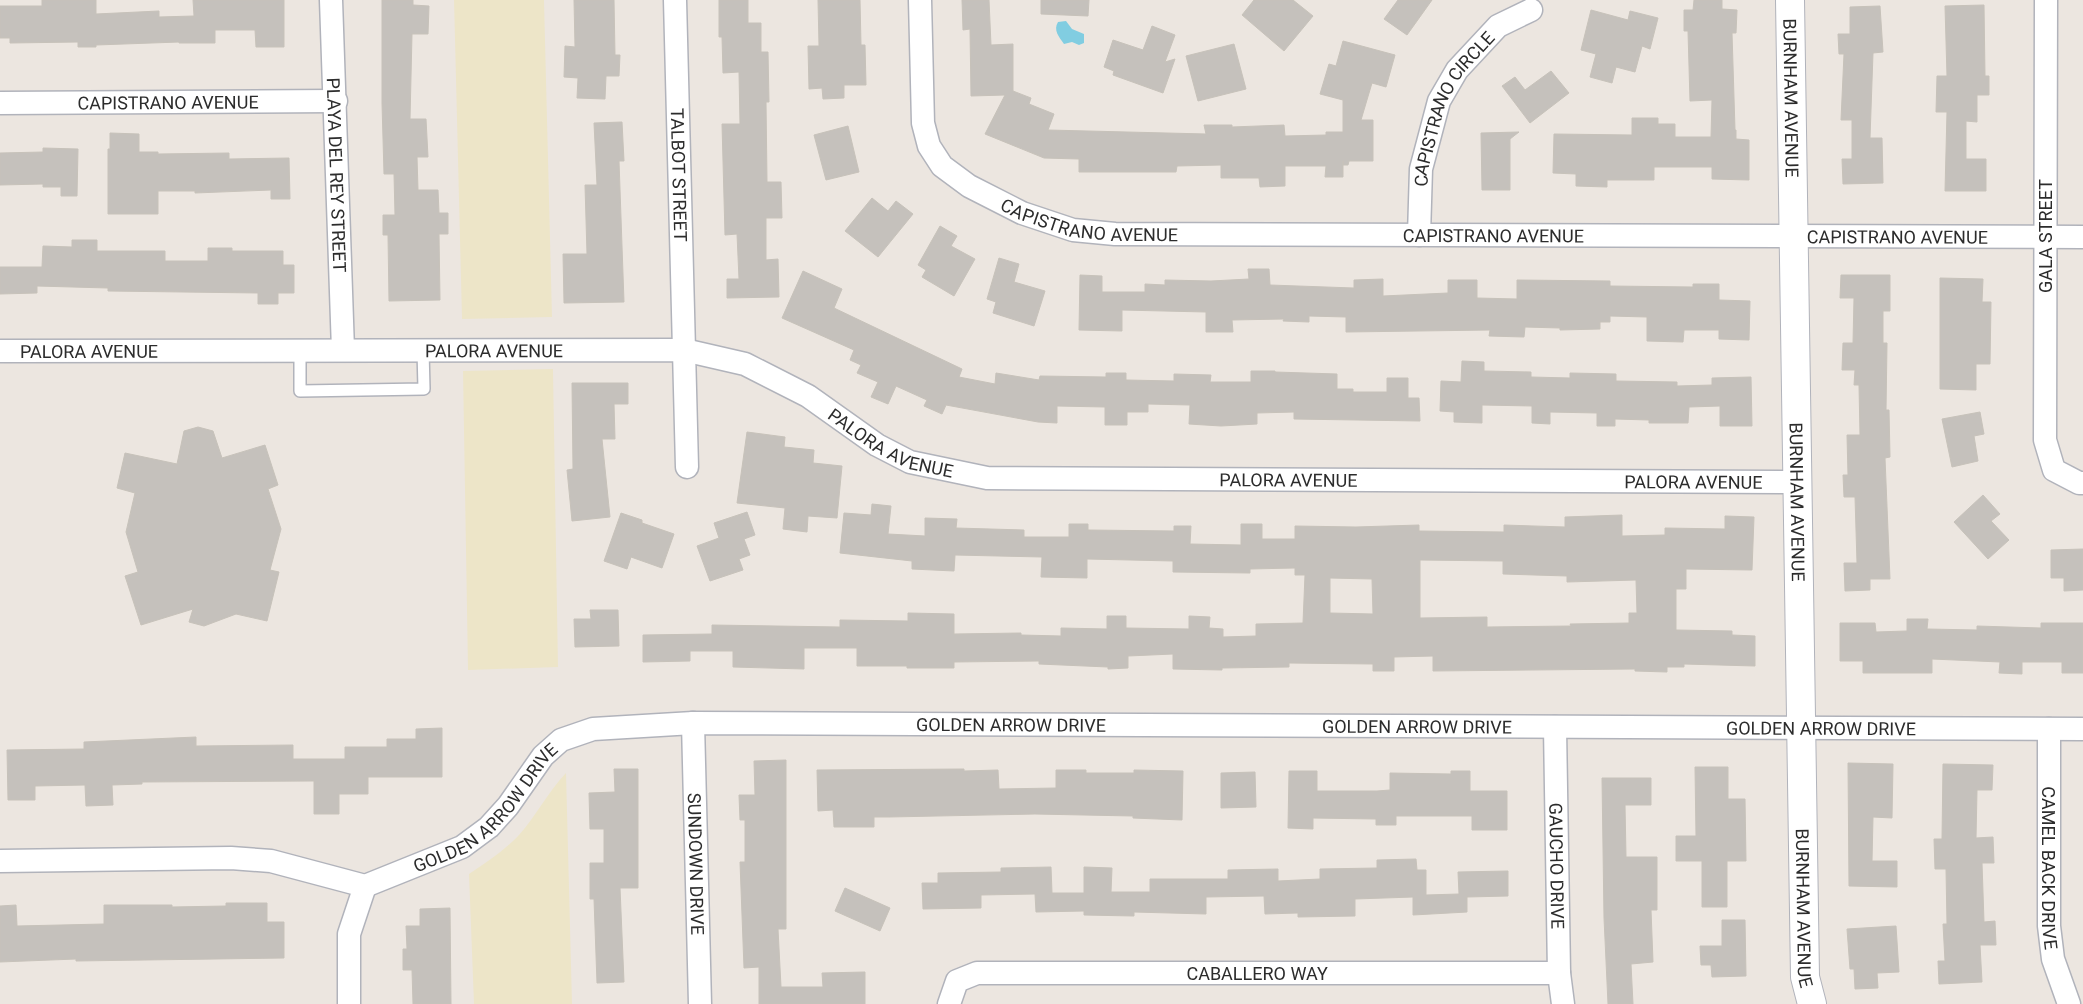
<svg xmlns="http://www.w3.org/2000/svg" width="2083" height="1004" font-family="Roboto,sans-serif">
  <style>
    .sand { fill: #ede5c8 }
    .water { fill: #81cde1 }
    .building { fill: #c5c1bc; stroke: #c7c2ba; fill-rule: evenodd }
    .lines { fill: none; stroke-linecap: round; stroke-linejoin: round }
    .service-casing { stroke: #b1b3bb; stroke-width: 14 }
    .minor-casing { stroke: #b1b3bb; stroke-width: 25 }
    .tertiary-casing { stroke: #b1b3bb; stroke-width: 30 }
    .service { stroke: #fff; stroke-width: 11 }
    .minor { stroke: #fff; stroke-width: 22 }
    .tertiary { stroke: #fff; stroke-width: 28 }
    .labels { text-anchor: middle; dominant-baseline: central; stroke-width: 5; stroke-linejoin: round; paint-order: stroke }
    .street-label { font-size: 18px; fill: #2c2c2c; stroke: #fff }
  </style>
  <rect width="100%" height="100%" fill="#ece6e0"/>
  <g class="sand">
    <path d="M454,0h90l8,317 -90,2z"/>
    <path d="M553,369l5,298 -90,3 -5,-299z"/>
    <path d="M566,773l6,231h-98l-5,-130c18,-12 35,-23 50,-39 17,-19 29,-43 47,-62z"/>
  </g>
  <path class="water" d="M1066,21l6,8 12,5v9l-5,2 -7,-3 -8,2c-5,-7 -11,-14 -6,-22z"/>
  <g class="building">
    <path d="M42,0h54v14l63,-3v6l35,-1 -1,-16h91v47h-28l-1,-17h-40v13h-36v-1l-83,3v2h-18v-5l-68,1v-5h-10v-32h42z"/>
    <path d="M382,0h31v5l16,1 -1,28h-16l-2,85h16l2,38h-11l1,33h20l1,23h9v21h-9l1,66 -51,1 -1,-66h-5v-20h12l-1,-41h-10l-2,-71z"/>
    <path d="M574,0h40l1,55h5l-1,21h-13l-1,23 -28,-1 1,-20 -14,-1 1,-31 10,1z"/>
    <path d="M719,0h29v23h13v29h7l1,50h-3l1,80h14l1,36h-16v42l12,-1 1,38 -52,1v-19h12l-2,-45 -12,1 -3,-111h18l-1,-52 -16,1 -1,-36h-3z"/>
    <path d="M818,0h42l1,45h4l1,40h-22v13l-21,1 -1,-11 -13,1 -1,-43h11z"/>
    <path d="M962,0h27l2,45 22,-1v47l18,7 -2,6 25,10 -6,16 158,4 -2,-9h28v2l52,-2 1,11 41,-1v-3h17v-32l-23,-6 9,-30 7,2 7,-25 52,14 -9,32 -14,-4 -11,37h12v41h-24l-1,4h-5v-4v16h-18l1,-11h-41v20l-25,1 -1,-9h-38v-13l-44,1 -1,6h-97v-13l-35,-1 -59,-24 20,-39 -34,1 -1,-67 -7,1z"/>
    <path d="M1041,0h48l-1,16 -47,-2z"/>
    <path d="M1254,0h39l20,16 -29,35 -42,-36z"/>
    <path d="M1398,0h34l-25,35 -23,-16z"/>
    <path d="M1694,0h28v9l15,1 -1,23h-4l3,97h1v9l13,1v40l-37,-1v-12h-58v13h-47v7l-31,-1v-12l-23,-1 1,-39 78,1v-17h26v6h17v13h36l1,-37 -22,1 -2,-70h-4v-21h9z"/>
    <path d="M1984,5l1,71h4v19h-12v27l-11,-1v38h20v32h-41l2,-79h-11l1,-36h10l-2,-70z"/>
    <path d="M1880,6l3,46 -10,1 -3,85h12l1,45 -40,1 -1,-25h10v-39h-11l3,-66h-5l-1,-20h12v-27z"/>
    <path d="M1591,10l37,10 2,-9 28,7 -8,31 -8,-3 -7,26 -19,-5 -4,16 -22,-6 6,-23 -15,-4z"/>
    <path d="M1152,26l23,9 -10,27 10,-3 -12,34 -50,-18 1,-4 -10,-4 9,-27 30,10z"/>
    <path d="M1234,44l12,45 -48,12 -12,-45z"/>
    <path d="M1551,71l18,22 -39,30 -28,-37 13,-9 10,13z"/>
    <path d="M622,122l2,39h-5l5,141 -60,1 -1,-49h24l-2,-69h12l-3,-62z"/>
    <path d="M848,126l11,46 -33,8 -12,-45z"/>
    <path d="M1519,132l-9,7v51h-28l-1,-57z"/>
    <path d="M110,133l29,1v18h19v2l71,-1v6l60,-1 1,41h-19v-9l-76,3v-2h-37v23h-50v-65h2z"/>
    <path d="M43,148l35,1 -1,47h-16v-9h-18v-3l-43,1v-32l43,-1z"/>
    <path d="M872,198l16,13 8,-10 17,13 -35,43 -33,-26z"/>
    <path d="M940,226l17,10 -6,10 24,13 -21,37 -32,-19 4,-7 -8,-5z"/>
    <path d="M72,240h25v11h68v10h43v-13h24v3h51v14h11v28h-16v11h-20v-11l-150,-2v-3l-71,-2v7l-37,1v-27h42l1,-21 29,1z"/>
    <path d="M999,258l20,6 -5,18 31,9 -11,35 -41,-13 3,-11 -9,-3z"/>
    <path d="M1248,269h21l1,16 84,3v-8l29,-1v17l65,-3v-13h29v18l40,1v-19l93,1v5l83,1v-3h26v16l31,1 -1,39 -30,-1v-9h-35l-1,12 -36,-1v-24l-37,-1v6h-10v7l-40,1v-2l-35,-1 -1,10 -35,-1 1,-6 -144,2v-15l-37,-1v6l-26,-1 1,-2 -52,1 1,12h-27v-20l-84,-2v21l-43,-1 1,-55 22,1v16h43v-8l20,1v-5l46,1 38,-2z"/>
    <path d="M803,271l39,18 -8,19 128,61 -3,8 36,7 1,-11 43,7 1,-4 66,1v-4h20v7l48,1v-7l37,1 -1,7h41v-11h24v1l62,2v15h16v3h34v-14h21v20h11l1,23 -126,-2v-7l-37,1v11l-36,2 -32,-2 1,-19 -42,-1v8h-21v13h-22v-18l-48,-1v17l-19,-1 -92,-17 -4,9 -18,-8 3,-6 -31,-14 -8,18 -17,-7 7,-15 -21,-9 4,-8 -11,-5 4,-10 -72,-32z"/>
    <path d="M1841,275h49v36h-7v32h4l-1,67h3l1,47 -5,1 5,121h-20v11l-25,1 -1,-28h13l-2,-66h-11l-1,-22h5l-1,-40h13l-1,-50h-5l1,-15h-13l1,-27h10l1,-45h-14z"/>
    <path d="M1940,278l43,1 -1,23h9l-1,62h-14v26l-36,-1z"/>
    <path d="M1462,361l22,1v9l47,1v5l39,1v-5l46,1v7l61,1v4l35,-1v-7l39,-1 1,49h-32v-20l-31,1 -1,16h-39v-3l-34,-1v7h-18v-13l-47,-1v12l-18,-1v-17l-50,-1v18l-28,-1v-10l-14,-1 1,-30 20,1z"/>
    <path d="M572,383h56v21h-14l1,35h-13l8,78 -38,4 -5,-51 6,-1z"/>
    <path d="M1980,412l4,22 -10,2 4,25 -26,6 -10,-48z"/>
    <path d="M198,427l15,4 9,27 43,-13 13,40 -10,4 13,40 -11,41 9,2 -12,49 -31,-7 -32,12 -15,-4 4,-13 -52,16 -16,-49 13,-4 -12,-40 9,-39 -18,-5 8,-35 52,11 7,-33z"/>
    <path d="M747,432l38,5 -1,10 30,3 -1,13 29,3 -5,52 -29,-2 -1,16 -24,-3 2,-21 -48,-5z"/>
    <path d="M1983,495l17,19 -9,7 18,19 -21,19 -34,-37z"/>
    <path d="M872,504l19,2 -3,28 37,2v-18l32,1 -1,9 68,2v7h45v-13h19v6l86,1v-5h17l-1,18 51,1v-21h21v15h33v-13l61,1 63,-2v6l85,1v-7l61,2v-10l57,-2v21l43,-1v-7l60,1v-13l29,1 -2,53 -66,-1v20h-10v41l56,1v4l23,1v30l-71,-2v3h-17v5l-32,-1v-2l-202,2v-15l-39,1v14h-21v-7l-84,-1v4l-67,1v2l-49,-1v-15l-45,2v12l-20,1v-2l-69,-3v-3l-85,1v6h-47v-2h-50v-18h-53v21l-71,-2v-16h-43v10l-47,1v-27l69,-1v-9l128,2v-7l68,1v-8l46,1v20l67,-1v2l40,1v-8l46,1v-13h19v12l63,1v-13l21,1 -1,11 14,1v8l33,-1v-12l47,-1 2,-48h-10v-7l-45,1v4l-77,-1v-11l-86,-2v19l-46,-1 1,-20 -87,-2 -1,16 -42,-2v-8l-72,-8 4,-40 27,2zM1420,560l83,1v13l64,2v6l69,-2 1,33h-8v10l-59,1 1,2 -84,1v-10l-67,1zM1330,578l42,1 1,35 -43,-1z"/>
    <path d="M747,512l8,23 -11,4 6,16 -11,4 4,11 -33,11 -13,-35 22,-8 -5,-15z"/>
    <path d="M621,513l21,7v3l32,11 -12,34 -31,-11 -4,12 -23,-8z"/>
    <path d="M2083,549v41l-19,1v-13h-13v-28z"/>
    <path d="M590,610h28l1,36 -44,1 -1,-28h17z"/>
    <path d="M1907,619h21l-1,10 50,1v-4l64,2v-5h42v50h-21v-11h-40v12l-23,-1 1,-11 -68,-3v14h-69v-12h-23v-38h35l1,9 31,-1z"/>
    <path d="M442,728v49h-74v17h-29v20h-25v-33l-172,1v2l-30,1 1,20 -27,1 -1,-21 -50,1v14h-27l-1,-50 77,-1v-7l112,-5v9l97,-1v14h52v-12h42v-8h29v-10z"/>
    <path d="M786,760v169h-8l3,58h42l-1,-14 43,-1v32h-106v-37l-15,1 -4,-106h5v-42h-5l-1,-25h16l-1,-34z"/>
    <path d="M1848,763l45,1 -1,54 -19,-1 -1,44h25v26l-48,-1z"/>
    <path d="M1943,764l50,1 -1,25h-15l-1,48 17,-1 1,26h-12l2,59 11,-1 1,24h-16l2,37 -43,2 -1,-23h7l-2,-37h4l-1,-55h-11l-1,-30h8z"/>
    <path d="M1695,767h33v32h17l1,62h-19v46h-25v-46h-26v-25h20z"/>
    <path d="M614,769h24v119h-18l4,94 -27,1 -3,-84h-4v-36h14v-34h-14l-1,-36 26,-1z"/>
    <path d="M964,769v2l34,-1 1,19 57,-1v-18h30v3h48v-3l49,1 -1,49 -49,-2v-2l-98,-2 -146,3h-15v10h-40l-1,-17 -15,1 -1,-41z"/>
    <path d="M1289,771h28v20h60l13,-1v-17l61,1v-3h19v20h37v39h-35v-14h-76v9h-20v-6l-63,-1v11l-25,-1z"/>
    <path d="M1255,772l1,35 -35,1v-35z"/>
    <path d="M1602,778h49v27h-26l1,52h31v53h-6l2,52 -22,2 2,40h-25l-4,-86z"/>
    <path d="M1416,859l1,11h9v25l33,-1 -1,-22 50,-1v25l-41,1v15l-54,3v-18l-58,2v17l-57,1v-4l-33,1 -1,-18 -58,1v17l-72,-2v4l-50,-1v-4l-48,1 -1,-18 -54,1v13l-58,1 -1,-26h16v-10l63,-1v-4l50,-1 1,26h32v-26l28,1 -1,24h39v-13h78v-9l50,-1v12l42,-2v-10l57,-1v-8z"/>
    <path d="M845,888l45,20 -10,23 -45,-20z"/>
    <path d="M226,903h41v19h17v36l-208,3v-2l-76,3v-56l16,-1 1,21 87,-2v-19h68v2l54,-1z"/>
    <path d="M450,908l1,96h-38l-1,-34h-9v-21h4l-1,-23h14v-17z"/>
    <path d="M1722,920h23l1,56 -34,1 -1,-12h-10l-1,-19h22z"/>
    <path d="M1896,926l3,46 -22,1 1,15 -23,1 -1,-20h-4l-3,-40z"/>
  </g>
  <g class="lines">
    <defs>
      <path id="service" d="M300,350v41l124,-2 -1,-39"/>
      <g id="minor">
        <path id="s1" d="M331,0l12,350"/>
        <path id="s2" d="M675,0l12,467"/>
        <path id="s3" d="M920,0l3,123 6,23 13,20 27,20 53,27 51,17 42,4 968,3"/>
        <path d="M2046,0l-1,440 9,30 25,13h4"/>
        <path id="s4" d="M0,103l336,-2"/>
        <path id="s5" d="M1419,235l2,-66 18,-68 18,-31 41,-44 33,-16"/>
        <path id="s6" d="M0,351l684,-1 61,14 63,32 69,49 33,17 77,16 810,4"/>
        <path id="s7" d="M693,723l7,281"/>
        <path id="s8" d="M1555,727l4,246 4,31"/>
        <path id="s9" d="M2049,729v197l4,33 16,45"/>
        <path id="s10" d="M0,861l231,-3 40,3 94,25 97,-39 27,-20 19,-21 35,-50 18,-16 32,-11 100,-6 1390,6"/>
        <path d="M349,1004v-70l16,-48"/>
        <path id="s11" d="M949,1004l8,-23 20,-8h582"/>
      </g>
      <g id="tertiary">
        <path id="s12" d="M1790,0l15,977 7,27"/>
      </g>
    </defs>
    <use href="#service" class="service-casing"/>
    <use href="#minor" class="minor-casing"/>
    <use href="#tertiary" class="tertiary-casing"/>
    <use href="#service" class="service"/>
    <use href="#minor" class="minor"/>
    <use href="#tertiary" class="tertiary"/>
  </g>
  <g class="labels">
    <g class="street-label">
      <text stroke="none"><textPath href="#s12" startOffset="98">BURNHAM AVENUE</textPath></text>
      <text stroke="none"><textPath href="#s4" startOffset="168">CAPISTRANO AVENUE</textPath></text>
      <text stroke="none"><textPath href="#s5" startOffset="135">CAPISTRANO CIRCLE</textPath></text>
      <text stroke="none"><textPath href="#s1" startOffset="175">PLAYA DEL REY STREET</textPath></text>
      <text stroke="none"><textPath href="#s2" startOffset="175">TALBOT STREET</textPath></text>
      <text stroke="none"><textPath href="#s3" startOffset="332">CAPISTRANO AVENUE</textPath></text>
      <text stroke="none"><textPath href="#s3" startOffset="738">CAPISTRANO AVENUE</textPath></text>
      <text transform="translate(2045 236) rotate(-90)">GALA STREET</text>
      <text stroke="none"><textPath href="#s3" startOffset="1142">CAPISTRANO AVENUE</textPath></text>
      <text stroke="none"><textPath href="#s6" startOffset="494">PALORA AVENUE</textPath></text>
      <text stroke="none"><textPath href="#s6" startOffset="89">PALORA AVENUE</textPath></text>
      <text stroke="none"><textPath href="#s6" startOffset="914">PALORA AVENUE</textPath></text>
      <text stroke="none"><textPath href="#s6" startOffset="1319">PALORA AVENUE</textPath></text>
      <text stroke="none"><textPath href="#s6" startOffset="1724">PALORA AVENUE</textPath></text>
      <text stroke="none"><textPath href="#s12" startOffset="502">BURNHAM AVENUE</textPath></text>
      <text stroke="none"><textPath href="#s10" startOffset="1072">GOLDEN ARROW DRIVE</textPath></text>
      <text stroke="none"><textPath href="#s10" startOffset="1478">GOLDEN ARROW DRIVE</textPath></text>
      <text stroke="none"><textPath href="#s10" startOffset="1882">GOLDEN ARROW DRIVE</textPath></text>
      <text stroke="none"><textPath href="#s10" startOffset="516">GOLDEN ARROW DRIVE</textPath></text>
      <text stroke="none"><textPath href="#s7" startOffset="141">SUNDOWN DRIVE</textPath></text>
      <text stroke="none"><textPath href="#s8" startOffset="139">GAUCHO DRIVE</textPath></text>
      <text stroke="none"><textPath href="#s9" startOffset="139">CAMEL BACK DRIVE</textPath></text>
      <text stroke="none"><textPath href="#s12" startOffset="908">BURNHAM AVENUE</textPath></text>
      <text stroke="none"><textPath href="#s11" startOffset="326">CABALLERO WAY</textPath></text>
    </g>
  </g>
</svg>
